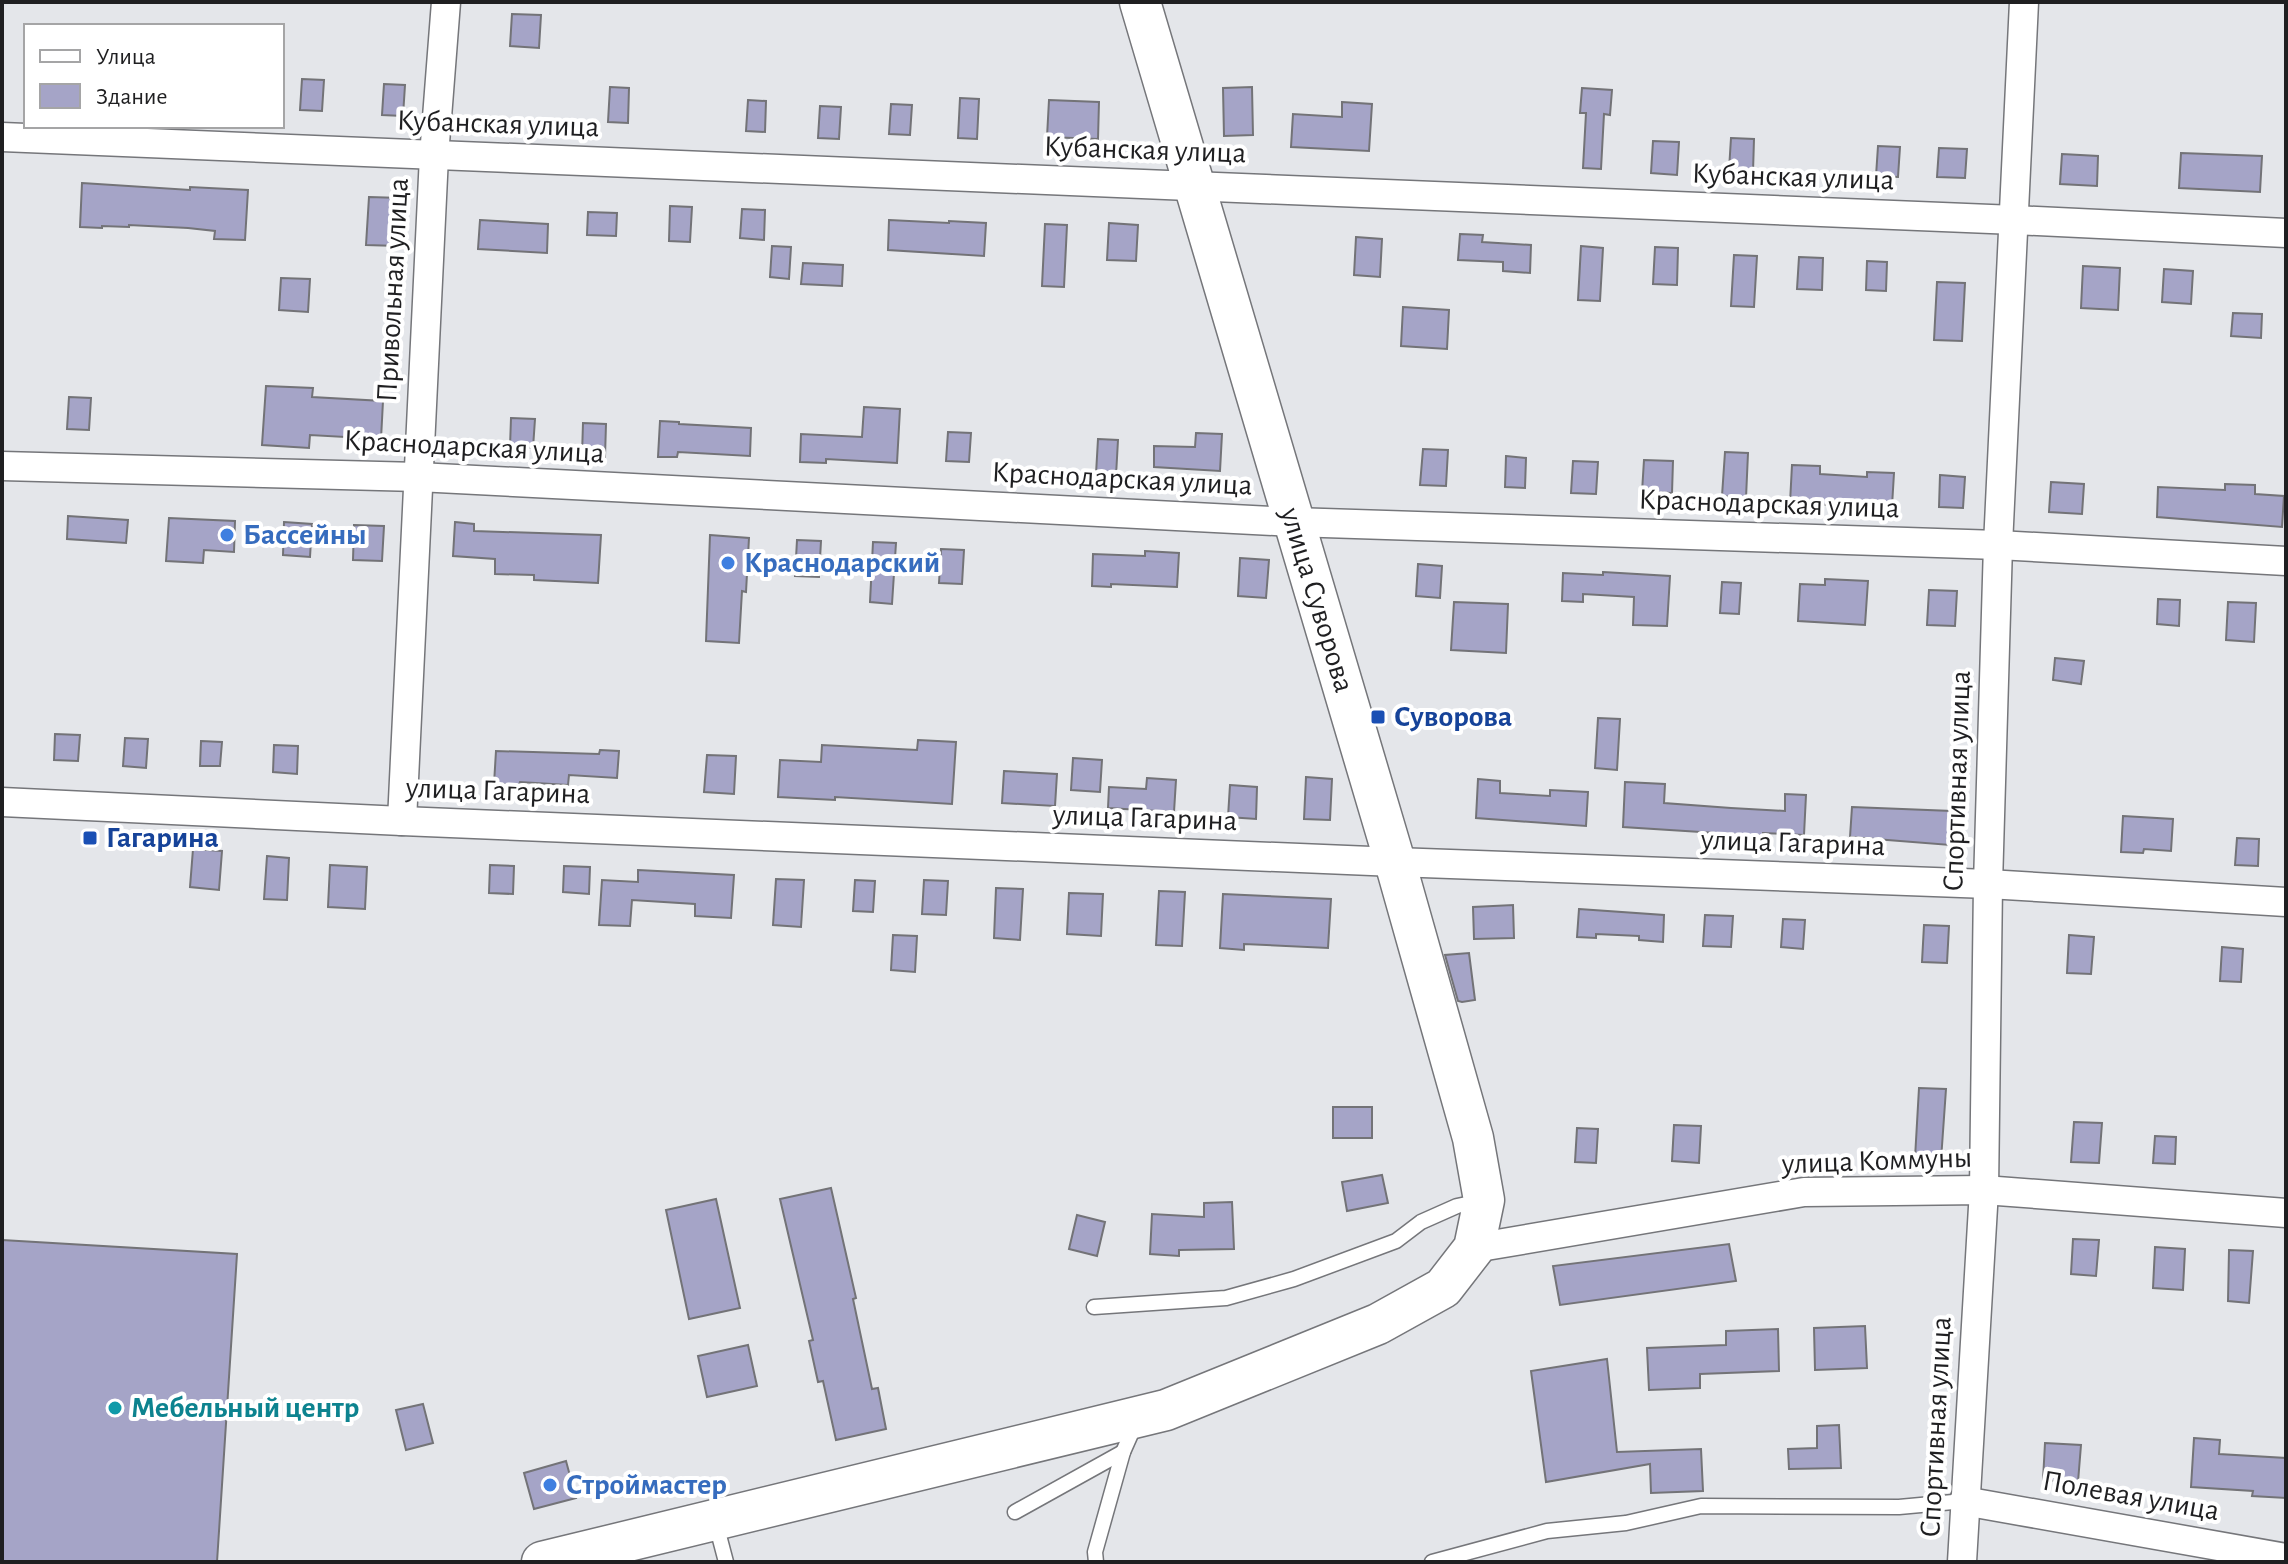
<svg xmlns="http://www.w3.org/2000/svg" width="2288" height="1564" font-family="'Alegreya Sans',sans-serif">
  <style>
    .building { fill: #a5a4c7; stroke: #737377; stroke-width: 2 }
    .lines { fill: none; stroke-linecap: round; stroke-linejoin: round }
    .lane-casing { stroke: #75767a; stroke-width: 17 }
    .street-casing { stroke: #75767a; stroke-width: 31 }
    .secondary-casing { stroke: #75767a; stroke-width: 43 }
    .lane { stroke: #fff; stroke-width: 14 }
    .street { stroke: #fff; stroke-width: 28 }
    .secondary { stroke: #fff; stroke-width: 40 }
    .shop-dot { fill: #3f7fe0; stroke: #fff; stroke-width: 3 }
    .transit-dot { fill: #1a4fb4; stroke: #fff; stroke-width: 3 }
    .culture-dot { fill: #0f9aa8; stroke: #fff; stroke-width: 3 }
    .labels { text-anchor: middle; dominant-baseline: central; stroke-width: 8; stroke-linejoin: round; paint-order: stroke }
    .street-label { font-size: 30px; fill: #1f1f21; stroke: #fff }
    .shop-label { font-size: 30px; font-weight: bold; fill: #366cbe; stroke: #fff; text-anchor: start }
    .transit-label { font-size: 30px; font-weight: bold; fill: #164399; stroke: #fff; text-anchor: start }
    .culture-label { font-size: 30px; font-weight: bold; fill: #0d838f; stroke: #fff; text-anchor: start }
  </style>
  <rect width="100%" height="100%" fill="#e4e6ea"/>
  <g class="building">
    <path d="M512,14l29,1 -2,33 -29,-2z"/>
    <path d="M302,79l22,1 -2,31 -22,-1z"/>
    <path d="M384,84l21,1 -2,31 -21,-1z"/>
    <path d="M610,87l19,1 -1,35 -20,-1z"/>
    <path d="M1252,87l1,48 -29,1 -1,-48z"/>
    <path d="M1582,88l30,2 -2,25 -6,-1 -3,55 -18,-1 3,-55h-6z"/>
    <path d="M960,98l19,1 -2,40 -19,-1z"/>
    <path d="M748,100l18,1 -1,31 -19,-1z"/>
    <path d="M1049,100l50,2 -1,37 -51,-2z"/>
    <path d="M1342,102l30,2 -3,47 -78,-4 2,-33 49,3z"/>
    <path d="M891,104l21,1 -2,30 -21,-1z"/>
    <path d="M820,106l21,1 -2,32 -21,-1z"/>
    <path d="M1731,138l23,1 -1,33 -24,-2z"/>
    <path d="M1653,141l26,1 -2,33 -26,-2z"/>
    <path d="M1878,146l22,1 -2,30 -22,-1z"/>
    <path d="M1939,148l28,1 -2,29 -28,-1z"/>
    <path d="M2181,153l81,3 -2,36 -81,-4z"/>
    <path d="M2062,154l36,2 -1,30 -37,-2z"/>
    <path d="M82,183l108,7v-3l58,3 -3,50 -31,-1 1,-8 -27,-3 -59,-3v2l-27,-1v2l-22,-1z"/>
    <path d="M369,197l32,1 -3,48 -32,-1z"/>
    <path d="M670,206l22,1 -2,35 -21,-1z"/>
    <path d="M742,209l23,1 -1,30 -24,-2z"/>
    <path d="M588,212l29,1 -1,23 -29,-1z"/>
    <path d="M480,220l68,4 -1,29 -69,-4z"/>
    <path d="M889,220l60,3v-2l37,2 -2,33 -96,-6z"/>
    <path d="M1109,223l29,2 -2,36 -29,-1z"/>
    <path d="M1045,224l22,1 -3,62 -22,-1z"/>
    <path d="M1460,234l23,1 -1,7 49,3 -1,28 -27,-2v-9l-45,-2z"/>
    <path d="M1356,237l26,2 -2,38 -26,-2z"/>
    <path d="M772,246l19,1 -2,32 -19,-2z"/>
    <path d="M1581,246l22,2 -3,53 -22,-1z"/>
    <path d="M1655,247l23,1 -1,37 -24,-1z"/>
    <path d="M1734,255l23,1 -3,51 -23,-1z"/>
    <path d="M1799,257l24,1 -1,32 -25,-1z"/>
    <path d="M1867,261l20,1 -1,29 -20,-1z"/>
    <path d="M803,263l40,2 -1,21 -41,-2z"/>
    <path d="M2083,266l37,2 -2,42 -37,-2z"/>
    <path d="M2164,269l29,2 -2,33 -29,-2z"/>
    <path d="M281,278l29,1 -2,33 -29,-2z"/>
    <path d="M1937,282l28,1 -3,58 -28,-1z"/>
    <path d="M1403,307l46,3 -2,39 -46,-3z"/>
    <path d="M2233,313l29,1 -1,24 -30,-2z"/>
    <path d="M266,386l47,2 -1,9 71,4 -2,38 -71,-4 -1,13 -47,-3z"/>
    <path d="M69,397l22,1 -2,32 -22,-1z"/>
    <path d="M864,407l36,2 -3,54 -71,-4v4l-26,-1 1,-28 61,3z"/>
    <path d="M511,418l24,1 -2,29 -23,-1z"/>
    <path d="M660,421l19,1v2l72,4 -1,28 -72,-4 -1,5h-19z"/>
    <path d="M583,423l23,1 -1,33 -23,-2z"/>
    <path d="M948,432l23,1 -2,29 -23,-1z"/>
    <path d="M1196,433l26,1 -2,37 -66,-4v-21l41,1z"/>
    <path d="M1098,439l20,1 -2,36 -20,-2z"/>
    <path d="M1423,449l25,1 -2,36 -26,-1z"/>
    <path d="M1725,452l23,1 -2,45 -24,-2z"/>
    <path d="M1506,456l20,2 -1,30 -20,-1z"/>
    <path d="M1644,460l29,1 -1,32 -30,-1z"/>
    <path d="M1573,461l25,1 -2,32 -25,-1z"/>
    <path d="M1792,465l28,1v8l47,3v-5l27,1 -2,33 -40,-3 -1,3 -61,-3z"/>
    <path d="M1940,475l25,2 -2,31 -24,-1z"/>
    <path d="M2051,482l33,2 -2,30 -33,-2z"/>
    <path d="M2225,484l30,1v9l29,2 -2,31 -125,-10 1,-30 67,3z"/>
    <path d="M68,516l60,4 -2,23 -59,-4z"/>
    <path d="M169,518l66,3 -1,31 -30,-2 -1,13 -37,-2z"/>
    <path d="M284,522l28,2 -2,33 -27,-2z"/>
    <path d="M455,522l19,2v7l127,4 -3,48 -64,-3v-5l-39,-1v-15l-42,-3z"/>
    <path d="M354,525l30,1 -2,35 -29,-1z"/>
    <path d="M710,535l39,3 -3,54 -4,-1 -3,52 -33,-2z"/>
    <path d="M797,540l24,1 -2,36 -24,-1z"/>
    <path d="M873,542l23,1 -4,61 -22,-2z"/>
    <path d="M941,549l23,1 -2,34 -23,-1z"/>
    <path d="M1145,551l34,2 -2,34 -66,-3v3l-19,-1 1,-32 52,2z"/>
    <path d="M1240,558l29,2 -3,38 -28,-2z"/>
    <path d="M1418,564l24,2 -2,32 -24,-2z"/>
    <path d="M1603,572l67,4 -3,50 -34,-1 1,-28 -51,-3v8l-21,-1 1,-28 40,2z"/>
    <path d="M1825,579l43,2 -3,44 -67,-4 2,-37 25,1z"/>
    <path d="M1722,582l19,1 -2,31 -19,-1z"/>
    <path d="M1929,590l28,1 -2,35 -28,-1z"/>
    <path d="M2158,599l22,1 -1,26 -22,-2z"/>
    <path d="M1454,602l54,2 -2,49 -55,-3z"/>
    <path d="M2228,602l28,1 -2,39 -28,-2z"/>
    <path d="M2055,658l29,3 -3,23 -28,-4z"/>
    <path d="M1598,718l22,1 -3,51 -22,-2z"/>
    <path d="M55,734l25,1 -2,26 -24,-1z"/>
    <path d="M125,738l23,1 -2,29 -23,-2z"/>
    <path d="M918,740l38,2 -4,62 -117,-7v3l-57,-3 2,-37 41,2 1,-17 95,5z"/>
    <path d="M201,741l21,1 -2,24h-20z"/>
    <path d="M274,745l24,1 -1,28 -24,-2z"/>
    <path d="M600,750l19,1 -2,27 -48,-3 -1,10 -48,-3 -1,3 -25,-1 2,-33 103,3z"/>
    <path d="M707,755l29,1 -2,38 -30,-2z"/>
    <path d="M1073,758l29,2 -2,32 -29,-2z"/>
    <path d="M1004,771l53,3 -2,32 -53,-3z"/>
    <path d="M1306,777l26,2 -2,41 -26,-1z"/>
    <path d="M1147,778l29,2 -2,32 -66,-4 1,-21 37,2z"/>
    <path d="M1478,779l22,2v12l50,3v-6l38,2 -2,34 -110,-8z"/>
    <path d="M1625,782l40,2 -1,19 67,5 54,3v-17l21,1 -2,40 -41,-2v3l-140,-9z"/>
    <path d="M1230,785l27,2 -1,32 -28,-2z"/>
    <path d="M1852,807l100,4 -2,34 -100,-8z"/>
    <path d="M2123,816l50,3 -2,32 -27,-2 -1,4 -22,-1z"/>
    <path d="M2237,838l22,1 -1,27 -23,-1z"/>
    <path d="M193,849l29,2 -3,39 -29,-3z"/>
    <path d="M267,856l22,2 -2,42 -23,-1z"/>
    <path d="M330,865l37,2 -2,42 -37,-2z"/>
    <path d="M490,865l24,1 -1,28 -24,-1z"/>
    <path d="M564,866l26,1 -1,27 -26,-2z"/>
    <path d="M638,870l96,5 -3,43 -36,-2v-12l-63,-4 -2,26 -31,-1 3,-45 36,2z"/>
    <path d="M776,879l28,1 -3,47 -28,-2z"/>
    <path d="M855,880l20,1 -2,31 -20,-1z"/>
    <path d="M924,880l24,1 -2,34 -24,-1z"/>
    <path d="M996,888l27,1 -3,51 -26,-2z"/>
    <path d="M1159,891l26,1 -3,54 -26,-1z"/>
    <path d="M1069,893l34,1 -2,42 -34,-2z"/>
    <path d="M1223,894l108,5 -3,49 -84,-4v6l-24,-2z"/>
    <path d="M1513,905l1,33 -40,1 -1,-32z"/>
    <path d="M1579,909l85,6 -1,27 -24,-2v-4l-43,-2v4l-19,-1z"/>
    <path d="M1705,915l28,1 -2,31 -28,-1z"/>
    <path d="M1783,919l22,1 -2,29 -22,-2z"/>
    <path d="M1924,925l25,1 -2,37 -25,-1z"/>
    <path d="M893,935l24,1 -2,36 -24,-2z"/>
    <path d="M2069,935l25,2 -3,37 -24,-1z"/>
    <path d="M2222,947l21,2 -2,33 -21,-1z"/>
    <path d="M1469,953l6,47 -13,2 -4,-1 -13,-46z"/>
    <path d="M1919,1088l27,1 -5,71 -26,-2z"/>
    <rect x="1333" y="1107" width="39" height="31"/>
    <path d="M2074,1122l28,1 -3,40 -28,-1z"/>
    <path d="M1674,1125l27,1 -2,37 -27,-2z"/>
    <path d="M1577,1128l21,1 -2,34 -21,-1z"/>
    <path d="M2155,1136l21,1 -1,27 -22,-1z"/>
    <path d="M1382,1175l6,28 -41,8 -5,-29z"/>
    <path d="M831,1188l25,110 -3,1 19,90 6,-1 8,41 -50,11 -13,-59 -5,1 -9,-41 4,-1 -33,-141z"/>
    <path d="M716,1199l24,109 -51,11 -23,-109z"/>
    <path d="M1232,1202l2,47 -55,1v6l-29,-2 2,-40 52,3v-14z"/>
    <path d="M1077,1215l28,7 -8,34 -28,-7z"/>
    <path d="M2073,1239l26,1 -3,36 -25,-2z"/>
    <path d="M2,1240l235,14 -20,308h-215z"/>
    <path d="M1729,1244l7,37 -176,24 -7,-39z"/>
    <path d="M2155,1247l30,2 -2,41 -30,-2z"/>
    <path d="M2229,1250l24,1 -4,52 -21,-2z"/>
    <path d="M1865,1326l2,42 -52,2 -1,-42z"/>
    <path d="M1778,1329l1,42 -79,3v14l-51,2 -2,-42 79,-3v-14z"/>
    <path d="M748,1345l9,41 -50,11 -9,-41z"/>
    <path d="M1607,1359l10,93 84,-3 2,42 -52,2 -1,-29 -104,18 -15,-111z"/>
    <path d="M423,1404l10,39 -27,7 -10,-40z"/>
    <path d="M1839,1425l2,43 -52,1 -1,-20 29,-1v-22z"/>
    <path d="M2194,1438l26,2 -1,14 67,4v40l-34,-2 1,-5 -62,-4z"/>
    <path d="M2045,1443l36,2 -3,37 -35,-2z"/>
    <path d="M566,1461l10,37 -42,11 -10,-36z"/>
  </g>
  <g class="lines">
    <defs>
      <g id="lane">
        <path d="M1094,1307l132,-9 68,-19 102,-38 25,-19 36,-16 24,-5"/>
        <path d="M1015,1512l108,-60"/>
        <path d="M716,1524l10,38"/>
        <path d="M1096,1562l-1,-10 28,-100 12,-27"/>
        <path d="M1432,1562l115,-31 79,-8 75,-17 198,1 65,-6"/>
      </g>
      <g id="street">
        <path d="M2,137l2013,83 271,13"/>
        <path d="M2,466l416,11 875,45 705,23 288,16"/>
        <path d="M2,802l400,19 993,41 593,22 298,18"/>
        <path d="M402,821l32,-665 12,-154"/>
        <path d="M1474,1248l330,-56 180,-2 302,23"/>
        <path d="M1964,1501l322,57"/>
        <path d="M1962,1562l22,-372 4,-306 10,-339 26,-543"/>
      </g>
      <path id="secondary" d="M542,1562l624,-152 212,-86 65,-36 31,-40 10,-48 -11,-62 -78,-276 -255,-860"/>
    </defs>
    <use href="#lane" class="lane-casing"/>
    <use href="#street" class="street-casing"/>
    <use href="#secondary" class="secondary-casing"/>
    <use href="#lane" class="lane"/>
    <use href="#street" class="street"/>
    <use href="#secondary" class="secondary"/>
  </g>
  <g class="shop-dot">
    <circle cx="227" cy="535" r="8"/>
    <circle cx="728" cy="563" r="8"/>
    <circle cx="550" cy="1485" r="8"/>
  </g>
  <g class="transit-dot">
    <rect x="1370" y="709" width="16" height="16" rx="4"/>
    <rect x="82" y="830" width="16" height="16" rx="4"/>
  </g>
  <circle class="culture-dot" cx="115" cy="1408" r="8"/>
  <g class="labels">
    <g class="street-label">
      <text transform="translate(498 124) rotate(2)">Кубанская улица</text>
      <text transform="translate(1145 150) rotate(2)">Кубанская улица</text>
      <text transform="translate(1793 177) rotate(2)">Кубанская улица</text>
      <text transform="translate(393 290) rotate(-87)">Привольная улица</text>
      <text transform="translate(474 447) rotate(3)">Краснодарская улица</text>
      <text transform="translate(1122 479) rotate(3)">Краснодарская улица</text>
      <text transform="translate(1769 504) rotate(2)">Краснодарская улица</text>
      <text transform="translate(1317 600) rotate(73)">улица Суворова</text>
      <text transform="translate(1957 781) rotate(-88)">Спортивная улица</text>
      <text transform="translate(498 791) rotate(2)">улица Гагарина</text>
      <text transform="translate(1145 818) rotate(2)">улица Гагарина</text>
      <text transform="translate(1793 843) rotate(2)">улица Гагарина</text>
      <text transform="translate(1877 1161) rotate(-2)">улица Коммуны</text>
      <text transform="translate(1936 1427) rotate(-87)">Спортивная улица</text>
      <text transform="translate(2131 1496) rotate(10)">Полевая улица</text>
    </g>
    <g class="shop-label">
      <text x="243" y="535">Бассейны</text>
      <text x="744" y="563">Краснодарский</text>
      <text x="566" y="1485">Строймастер</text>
    </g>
    <g class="transit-label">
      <text x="1394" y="717">Суворова</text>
      <text x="106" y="838">Гагарина</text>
    </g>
    <g class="culture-label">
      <text x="131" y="1408">Мебельный центр</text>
    </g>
  </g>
  <rect width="2288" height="1564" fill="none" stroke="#1f1f21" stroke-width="8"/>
  <rect x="24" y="24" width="260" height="104" fill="#ffffff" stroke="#a5a5a6" stroke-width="2"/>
  <rect x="40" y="50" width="40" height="12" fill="#ffffff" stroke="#a5a5a6" stroke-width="2"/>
  <text x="96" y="64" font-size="24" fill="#1f1f21">Улица</text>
  <rect x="40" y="84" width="40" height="24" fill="#a5a4c7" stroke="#a5a5a6" stroke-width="2"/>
  <text x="96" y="104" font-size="24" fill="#1f1f21">Здание</text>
</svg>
